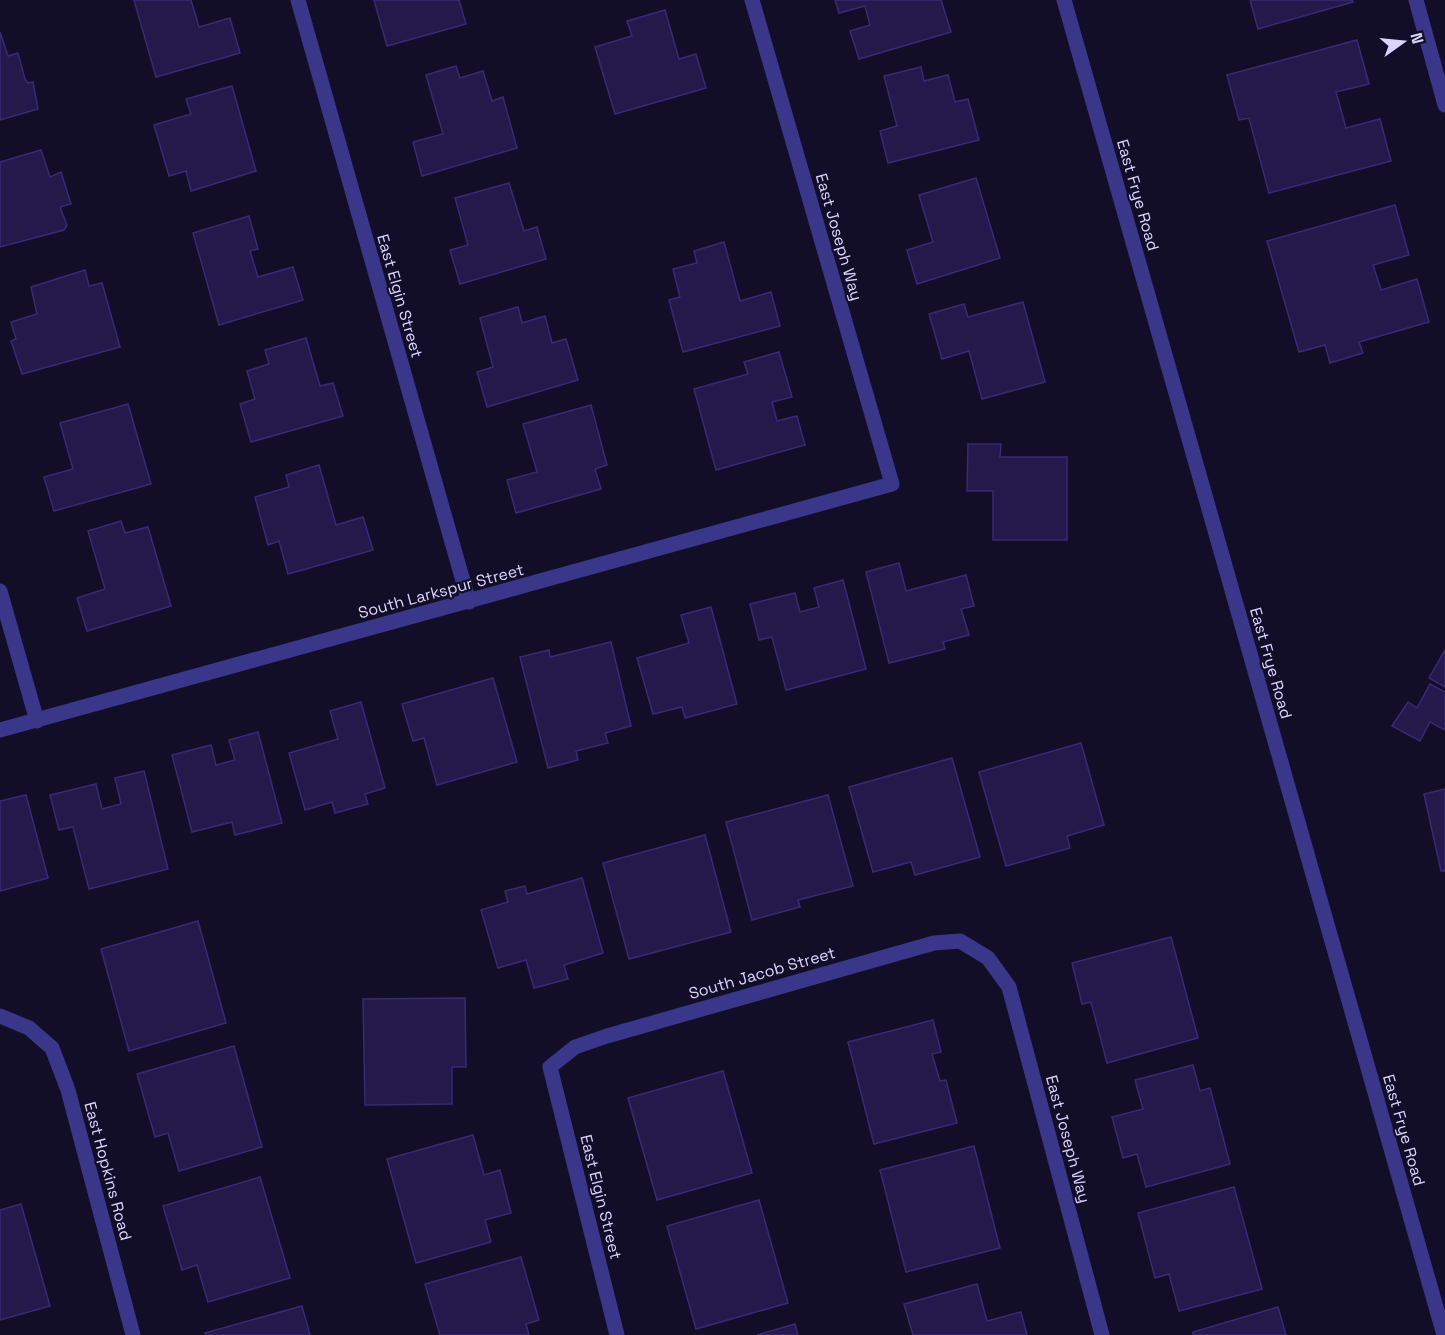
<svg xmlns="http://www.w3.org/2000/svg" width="1445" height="1335" font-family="'Space Grotesk',sans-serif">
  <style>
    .building { fill: #23194a; stroke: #392977; stroke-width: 1.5 }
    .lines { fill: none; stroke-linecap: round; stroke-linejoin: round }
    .minor { stroke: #3a368a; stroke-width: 15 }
    .labels { text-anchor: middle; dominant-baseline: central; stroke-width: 4.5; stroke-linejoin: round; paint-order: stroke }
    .street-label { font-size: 16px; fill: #dad5ff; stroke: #130e28 }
  </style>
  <rect width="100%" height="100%" fill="#130e28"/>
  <g class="building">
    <path d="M134,0h57l8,27 31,-9 10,35 -84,24z"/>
    <path d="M374,0h85l7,24 -79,22z"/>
    <path d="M835,0h106l10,32 -92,27 -9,-28 20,-6 -5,-19 -26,7z"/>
    <path d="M1250,0h102l1,2 -95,27z"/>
    <path d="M665,10l14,49 17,-5 10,34 -91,26 -20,-67 37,-11 -5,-15z"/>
    <path d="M0,32l8,24 10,-3 7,26 3,4 5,-1 5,27 -38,11z"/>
    <path d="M1357,40l12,44 -33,8 10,36 34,-9 11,42 -122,32 -20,-75 -10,2 -12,-45z"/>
    <path d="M456,66l4,12 23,-7 9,30 11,-4 14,51 -95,28 -9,-34 30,-8 -17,-59z"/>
    <path d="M921,67l3,14 24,-6 7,27 13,-3 11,41 -91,23 -8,-32 17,-5 -13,-50z"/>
    <path d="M232,86l24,85 -65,20 -5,-20 -17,5 -15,-51 37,-11 -5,-15z"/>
    <path d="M41,150l9,27 11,-5 10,32 -11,3 7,18 -3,5 -64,17v-85z"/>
    <path d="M976,178l24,80 -83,26 -10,-34 26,-8 -14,-47z"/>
    <path d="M509,183l15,48 13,-4 9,32 -86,25 -10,-34 18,-5 -13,-47z"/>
    <path d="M1395,205l14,50 -36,10 8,25 36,-11 12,43 -70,20 4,11 -33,10 -5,-18 -26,7 -32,-111z"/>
    <path d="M249,216l9,33 -8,2 8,26 35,-10 10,33 -84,25 -26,-92z"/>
    <path d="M724,242l16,59 31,-9 9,34 -97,26 -14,-52 11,-3 -7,-28 24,-6 -3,-12z"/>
    <path d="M85,270l4,16 13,-3 18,64 -98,27 -11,-33 5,-2 -5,-17 26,-8 -6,-27z"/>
    <path d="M1023,302l22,80 -63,17 -13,-48 -27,8 -13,-45 35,-10 4,13z"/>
    <path d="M518,307l4,16 23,-7 7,27 14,-4 12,41 -91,27 -10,-35 16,-5 -13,-49z"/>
    <path d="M306,338l14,48 13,-3 10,33 -92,26 -11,-38 15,-5 -8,-28 22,-7 -4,-14z"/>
    <path d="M779,352l13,45 -20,5 5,19 20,-5 8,29 -89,25 -22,-81 54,-15 -4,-12z"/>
    <path d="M128,404l23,80 -97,27 -10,-34 29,-8 -13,-46z"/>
    <path d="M591,405l16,60 -12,4 6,20 -85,24 -9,-33 30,-8 -14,-48z"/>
    <path d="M968,444h33l-1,13h67v83h-74v-49h-26z"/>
    <path d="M319,465l17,60 27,-8 10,33 -85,24 -9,-33 -11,4 -13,-48 34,-10 -3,-12z"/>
    <path d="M121,521l4,12 23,-6 23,79 -84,25 -10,-33 28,-9 -17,-58z"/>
    <path d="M899,563l7,28 60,-16 8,31 -13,3 8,26 -26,7 2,7 -56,14 -23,-91z"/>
    <path d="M843,580l23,89 -80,21 -14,-53 -13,3 -9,-36 45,-11 5,19 19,-5 -5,-19z"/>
    <path d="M711,607l26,97 -52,14 -3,-11 -29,7 -16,-56 52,-15 -8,-28z"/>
    <path d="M611,642l20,84 -26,7 3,10 -32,8 2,9 -30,8 -28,-111 29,-7 1,7z"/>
    <path d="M1445,650v37l-16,-9z"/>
    <path d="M493,678l24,84 -80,23 -13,-47 -11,3 -11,-37z"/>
    <path d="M1430,684l15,8v38l-15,-8 -10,19 -28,-15 16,-24 9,6z"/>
    <path d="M361,702l24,86 -20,6 3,10 -33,9 -3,-11 -27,8 -16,-57 49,-14 -8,-28z"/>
    <path d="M258,732l24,91 -47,12 -3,-13 -40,10 -20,-77 39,-10 5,20 19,-5 -6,-20z"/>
    <path d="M1081,743l23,82 -37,11 3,12 -64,18 -27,-94z"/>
    <path d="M952,758l28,99 -65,18 -4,-13 -38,10 -24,-85z"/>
    <path d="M144,771l24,98 -79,20 -16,-62 -14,3 -9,-35 46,-11 6,25 19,-5 -6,-26z"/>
    <path d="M1445,789v82h-4l-17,-77z"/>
    <path d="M26,795l22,83 -48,13v-90z"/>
    <path d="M828,795l25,91 -55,14 2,7 -48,13 -26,-98z"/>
    <path d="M705,835l26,97 -102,27 -26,-96z"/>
    <path d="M582,878l21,75 -39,12 4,14 -34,9 -8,-28 -28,8 -17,-58 27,-8 -3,-11 20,-5 2,8z"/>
    <path d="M198,921l28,102 -97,28 -28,-102z"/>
    <path d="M1171,937l27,101 -91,25 -16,-61 -9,2 -10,-41z"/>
    <path d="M465,998l1,69h-14v37l-87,1 -2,-106z"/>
    <path d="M933,1020l8,32 -9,2 8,27 6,-1 11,43 -83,21 -26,-102z"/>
    <path d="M234,1046l28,101 -83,24 -11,-38 -13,4 -18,-63z"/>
    <path d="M1193,1065l7,26 10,-3 20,76 -84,23 -9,-33 -14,4 -11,-41 31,-8 -8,-29z"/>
    <path d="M723,1071l29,102 -95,27 -29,-102z"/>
    <path d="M473,1135l11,40 16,-5 11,43 -26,7 6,22 -75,21 -29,-104z"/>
    <path d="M974,1146l26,102 -94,24 -26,-102z"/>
    <path d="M260,1177l30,101 -82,24 -11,-37 -15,5 -19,-64z"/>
    <path d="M1234,1187l28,102 -83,22 -10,-37 -14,4 -17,-65z"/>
    <path d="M759,1200l29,103 -92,26 -29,-103z"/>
    <path d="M21,1204l29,102 -50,14v-110z"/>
    <path d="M521,1257l18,63 -13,4 3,11h-89l-15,-51z"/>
    <path d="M977,1284l10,37 34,-9 6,23h-114l-9,-31z"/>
    <path d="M302,1306l8,29h-104l-1,-2z"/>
    <path d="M1278,1307l8,28h-93v-3z"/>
    <path d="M795,1324l3,11h-41z"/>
  </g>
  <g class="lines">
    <g class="minor">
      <path d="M298,0l171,602"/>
      <path d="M1064,0l380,1335"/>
      <path d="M1416,0l29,105"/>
      <path d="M0,591l37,130"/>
      <path d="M0,730l892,-246 -140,-484"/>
      <path d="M0,1016l29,12 23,20 16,42 65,245"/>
      <path d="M617,1335l-67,-268 25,-20 32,-11 327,-93 26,-2 28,17 21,29 93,348"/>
    </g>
  </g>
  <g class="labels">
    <g class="street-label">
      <text transform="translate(1138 195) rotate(74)">East Frye Road</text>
      <text transform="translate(839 237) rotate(74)">East Joseph Way</text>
      <text transform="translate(400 296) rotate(74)">East Elgin Street</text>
      <text transform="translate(441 591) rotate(-15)">South Larkspur Street</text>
      <text transform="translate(1271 663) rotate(74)">East Frye Road</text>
      <text transform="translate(762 973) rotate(-16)">South Jacob Street</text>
      <text transform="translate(1404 1130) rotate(74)">East Frye Road</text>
      <text transform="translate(1068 1139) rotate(75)">East Joseph Way</text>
      <text transform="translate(108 1171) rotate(75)">East Hopkins Road</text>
      <text transform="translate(601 1197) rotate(76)">East Elgin Street</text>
    </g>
  </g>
  <g transform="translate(1403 42) rotate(75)" stroke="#130e28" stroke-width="4.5" paint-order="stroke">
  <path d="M0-4.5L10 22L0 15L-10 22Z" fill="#dad5ff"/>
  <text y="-9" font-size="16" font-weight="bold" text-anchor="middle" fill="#dad5ff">N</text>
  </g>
</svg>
